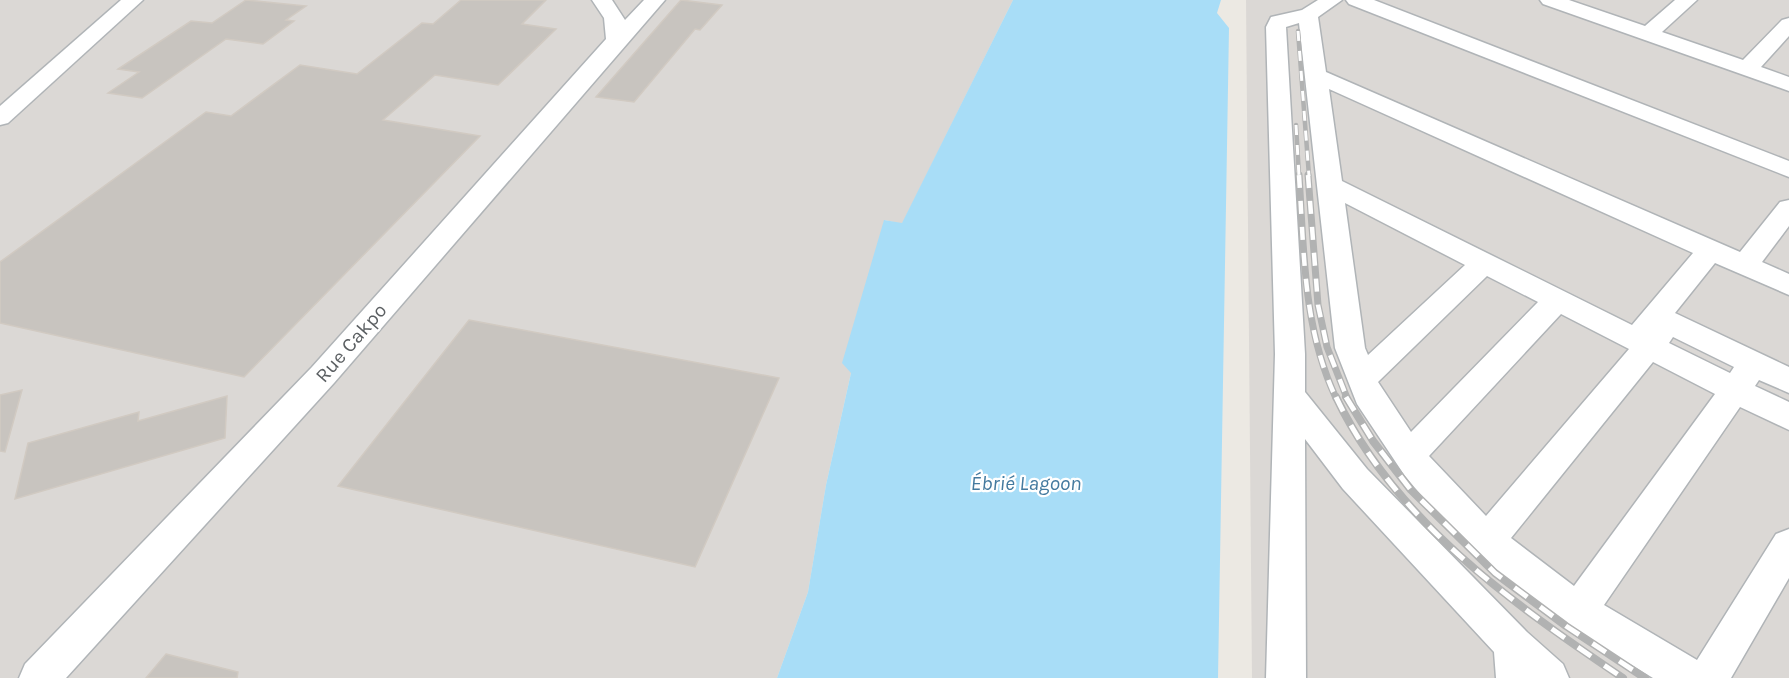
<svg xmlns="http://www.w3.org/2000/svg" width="1789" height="678" font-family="Karla,sans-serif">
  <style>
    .industrial { fill: #dbd8d5 }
    .water { fill: #a8ddf7 }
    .building { fill: #c8c4bf; stroke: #d1cac2; stroke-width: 1.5 }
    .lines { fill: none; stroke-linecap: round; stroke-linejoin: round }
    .minor-casing { stroke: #b0b4b7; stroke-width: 3 }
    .minor { fill: #fff; fill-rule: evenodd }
    .rail-far2-casing { stroke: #b1b2b2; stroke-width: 4.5 }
    .rail-far1-casing { stroke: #b1b2b2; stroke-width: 7 }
    .rail-casing { stroke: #b1b2b2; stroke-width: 8 }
    .rail-far2 { stroke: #fff; stroke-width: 3; stroke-dasharray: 10; stroke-linecap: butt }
    .rail-far1 { stroke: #fff; stroke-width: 4.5; stroke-dasharray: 13; stroke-linecap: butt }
    .rail { stroke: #fff; stroke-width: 5; stroke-dasharray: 16; stroke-linecap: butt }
    .labels { text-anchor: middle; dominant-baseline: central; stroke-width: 4.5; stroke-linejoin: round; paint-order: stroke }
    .street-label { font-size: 20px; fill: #5b5f62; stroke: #fff }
    .water-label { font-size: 21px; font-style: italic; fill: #447a9f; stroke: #fff }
  </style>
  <rect width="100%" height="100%" fill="#ece9e3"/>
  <g class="industrial">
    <path d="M0,0h1013l-111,224 -17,-4 -59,265 -18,107 -31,86h-777z"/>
    <path d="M1246,0h543v678h-537z"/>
  </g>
  <path class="water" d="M1013,0h208l-4,13 12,15 -11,650h-441l31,-86 18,-107 25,-112 -9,-10 42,-143 18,3z"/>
  <g class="building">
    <path d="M246,0l60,6 -20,14 8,1 -31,23 -37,-5 -84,59 -34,-5 31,-21 -21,-3 73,-48 21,2z"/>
    <path d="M461,0h85l-24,24 34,5 -58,56 -63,-10 -52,45 97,16 -236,241 -244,-54v-61l206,-150 25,4 69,-51 57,9 65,-51 11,1z"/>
    <path d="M681,0l41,5 -22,25 -5,-1 -61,73 -38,-5z"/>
    <path d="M469,320l310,58 -84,189 -357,-81z"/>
    <path d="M22,390l-17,62 -5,-1v-56z"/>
    <path d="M227,396l-2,42 -210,61 13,-56 111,-31 -1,9z"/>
    <path d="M166,654l72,18 -1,6h-91z"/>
  </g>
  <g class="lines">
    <defs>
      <g id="minor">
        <path d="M121,0h22l-135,123 -8,2v-19z"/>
        <path d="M592,0h20l13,20 19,-20h21l-331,383 -268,295h-47l6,-14 287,-297 294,-328 -2,-21z"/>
        <path d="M1318,0h24l-24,17 8,55 414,180 40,-50 9,-2v26l-27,36 27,12v21l-74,-32 -40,50 114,54v26l-30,-13 -4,6 34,16v28l-49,-23 -136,198 93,55 79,-126 13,-5v49l-58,100h-78l-62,-38 -81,-58 -73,-68 -32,-38 -48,-72 -22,-56 -36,-325 -13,4 19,327v38l62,77 160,163 36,32 6,14h-73l-2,-26 -151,-163 -38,-50 1,239h-40l9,-324 -9,-327 5,-10 31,-7zM1329,89l364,164 -61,72 -290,-144zM1345,203l120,62 -97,90 -3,-7zM1487,276l51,26 -127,130 -33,-50zM1561,314l68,35 -143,167 -57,-60zM1673,337l61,30 -4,6 -61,-30zM1653,362l62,32 -141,192 -63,-48z"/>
        <path d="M1346,0h28l415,161v16l-440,-173z"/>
        <path d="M1540,0h29l76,26 30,-26h22l-35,32 81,28 39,-40 7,-2v18l-28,31 28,10v14l-246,-87z"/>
      </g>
    </defs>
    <use href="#minor" class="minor-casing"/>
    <use href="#minor" class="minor"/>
    <defs>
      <g id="rail-far2">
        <path d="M1298,31l11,145"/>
        <path d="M1296,125l3,51"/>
      </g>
      <g id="rail-far1">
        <path d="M1299,175c5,76 4,153 37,223"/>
        <path d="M1308,175l10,130 9,42 20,51"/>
      </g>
      <g id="rail">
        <path d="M1336,397c59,124 176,206 287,281"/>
        <path d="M1346,397l27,44 38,49 84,83 71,53 79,52"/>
      </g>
    </defs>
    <use href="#rail-far2" class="rail-far2-casing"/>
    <use href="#rail-far1" class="rail-far1-casing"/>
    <use href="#rail" class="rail-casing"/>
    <use href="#rail-far2" class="rail-far2"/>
    <use href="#rail-far1" class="rail-far1"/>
    <use href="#rail" class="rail"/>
  </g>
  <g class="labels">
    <g class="street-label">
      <text transform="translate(351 343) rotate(-49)">Rue Cakpo</text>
    </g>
    <g class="water-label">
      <text x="1026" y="483">Ébrié Lagoon</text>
    </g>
  </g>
</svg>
